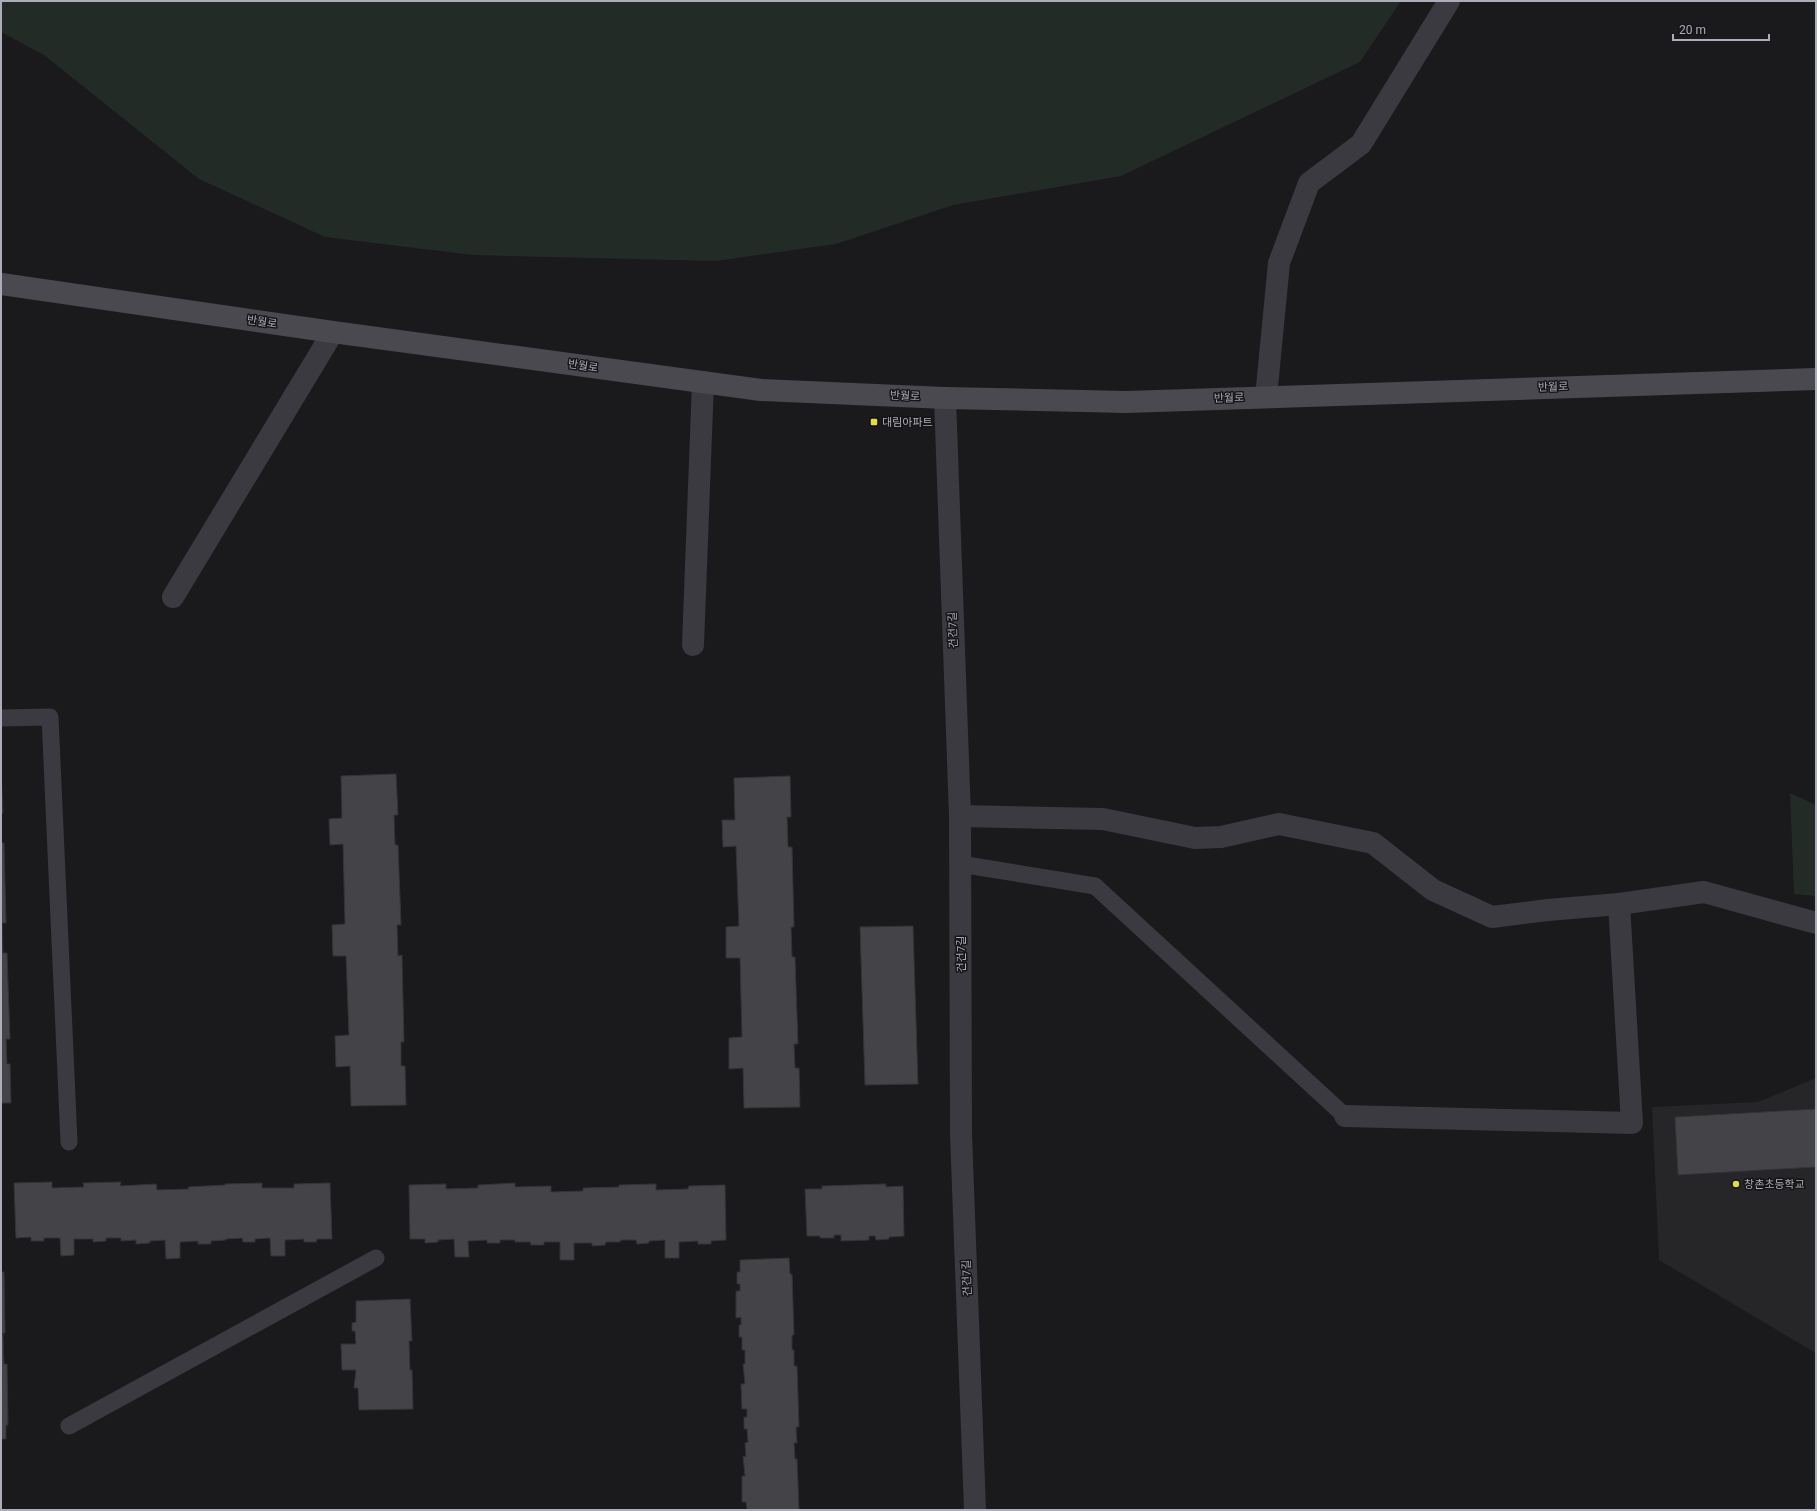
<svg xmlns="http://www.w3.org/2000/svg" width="1817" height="1511" font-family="Roboto,'Noto Sans KR',sans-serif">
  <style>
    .built { fill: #262528 }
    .green { fill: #232b26 }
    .building { fill: #444348; stroke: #343337 }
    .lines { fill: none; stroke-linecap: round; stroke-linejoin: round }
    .service { stroke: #3b3a40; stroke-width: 17 }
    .minor { stroke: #3b3a40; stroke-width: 22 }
    .secondary { stroke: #49494f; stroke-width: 22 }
    .poi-dot { fill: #e1dc4b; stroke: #151416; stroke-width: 1.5 }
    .labels { text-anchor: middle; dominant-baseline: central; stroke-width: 3; stroke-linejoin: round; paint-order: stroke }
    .street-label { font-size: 11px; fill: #adadb9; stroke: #151416 }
    .poi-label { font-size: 11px; fill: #adadb9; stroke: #151416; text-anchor: start }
  </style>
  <rect width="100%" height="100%" fill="#1a191b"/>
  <path class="built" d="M1816,1078v273l-2,1 -155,-92 -7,-153 106,-5z"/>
  <g class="green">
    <path d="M1,1h1400l-41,61 -239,114 -168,29 -117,39 -120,17 -244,-6 -147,-18 -126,-58 -155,-124 -43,-23z"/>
    <path d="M1790,793l26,12v91l-22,-2z"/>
  </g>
  <g class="building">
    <path d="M1,772l2,41h-2z"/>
    <path d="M396,774l2,41h-4l1,30h3l3,80h-4l1,31 4,-1 2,87h-3v24h4l1,39 -55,1 -1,-40 -14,1 -1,-31 14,-1 -3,-79h-13l-1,-31 13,-1 -2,-80 -13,1 -1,-26 13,-1 -1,-42z"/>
    <path d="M790,776l1,41h-4l1,30h4l2,80h-3l1,30h3l3,87h-4l1,24h4l1,39 -56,1 -1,-40 -14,1v-31l13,-1 -2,-79h-14v-31l13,-1 -3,-80 -13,1 -1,-27h13l-1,-42z"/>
    <path d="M1,843h3l2,80h-4l1,30h4l3,86h-4l1,25h3l1,39h-10z"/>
    <path d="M913,926l5,158 -53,1 -5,-158z"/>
    <path d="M1816,1109v58l-138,8 -3,-58z"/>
    <path d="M52,1182v6l32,-1 -1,-4 38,-1 -1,4 36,-2 1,6 32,-1 -1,-2 37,-2v-1l37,-1v5h32v-4l36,-1 2,56h-15l-1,3h-12v-3l-19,1v16h-14l-1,-18 -15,1v3h-12l-1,-4 -16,1v1l-15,1v3h-13v-3l-18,1v16l-14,1 -1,-19 -15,1v2l-14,1v-4l-15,1v-3h-15v3l-13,1v-3h-19v16l-13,1 -1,-18h-16v3h-13v-4l-15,1 -2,-55z"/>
    <path d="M515,1183v4l36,-1v6l32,-1v-3l36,-1v-2l37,-1v6l32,-1 1,-3 36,-1 1,55 -15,1v3h-13v-3l-19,1v16h-14v-18l-16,1v2l-12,1 -1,-4h-15l-1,2h-14l-1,3 -13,1v-3h-18v17h-14v-18h-16v3h-13l-1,-3h-15v-2h-15v3h-13v-3l-19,1 1,16h-14l-1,-18 -16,1v2l-13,1v-4h-15l-1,-54 37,-1v5l32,-1v-3z"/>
    <path d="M886,1184v3l17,-1 1,50 -15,1v2l-13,1 -1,-4h-6v4l-28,1v-6h-7v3h-14v-2h-13l-2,-47h17v-3z"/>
    <path d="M789,1258l1,16h2l2,61h-2v15h2v16h3l2,61h-3l1,16h-3l1,16h2l2,51h-55l3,-1 -1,-7h-4v-26h3l-2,-20 3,1 -1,-14 3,-1 -1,-13h-3v-12h3v-8h-5l-1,-25h4l-2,-20h2v-14h-3v-13h-3v-12h2v-8l-5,1v-27h4v-7h-3v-12h3v-12z"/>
    <path d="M1,1267v5h3l1,61h-2l1,31h3l1,61h-2v14h-5z"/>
    <path d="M410,1299l2,42h-3l1,29h2l1,39 -54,1 -1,-22h-4l2,-18h-14l-1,-26h15l-1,-13h-3v-8l4,-1v-21z"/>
  </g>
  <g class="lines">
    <g class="service">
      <path d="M1,718l49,-1 19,425"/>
      <path d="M960,864l135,22 250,230"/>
      <path d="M69,1426l307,-168"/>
    </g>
    <g class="minor">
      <path d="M1266,397l13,-134 30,-80 52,-39 88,-143"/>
      <path d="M945,398l15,418 1,318 14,376"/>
      <path d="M173,597l160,-265"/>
      <path d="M693,645l10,-263"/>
      <path d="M960,816l143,3 92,19 26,-1 58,-13 94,19 60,47 59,27 56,-7 71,-6 85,-12 112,31"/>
      <path d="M1345,1116l287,7 -13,-219"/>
    </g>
    <path class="secondary" d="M1,284l332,48 428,58 184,8 181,4 690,-23"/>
  </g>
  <g class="poi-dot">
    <rect x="870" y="418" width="8" height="8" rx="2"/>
    <circle cx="1736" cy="1184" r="4"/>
  </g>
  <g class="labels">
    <g class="street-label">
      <text transform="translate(262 322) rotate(8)">반월로</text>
      <text transform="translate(583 366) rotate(8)">반월로</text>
      <text transform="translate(1553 387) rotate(-2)">반월로</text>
      <text transform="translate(905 396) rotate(3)">반월로</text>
      <text transform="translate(1229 398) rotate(-2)">반월로</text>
      <text transform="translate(953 630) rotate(-92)">건건7길</text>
      <text transform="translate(961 954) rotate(-90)">건건7길</text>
      <text transform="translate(967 1278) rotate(-92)">건건7길</text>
    </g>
    <g class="poi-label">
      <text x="882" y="422">대림아파트</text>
      <text x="1744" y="1184">창촌초등학교</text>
    </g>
  </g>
  <rect width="1817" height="1511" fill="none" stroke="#adadb9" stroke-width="4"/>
  <path d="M1673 34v6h96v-6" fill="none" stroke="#adadb9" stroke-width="2"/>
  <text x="1679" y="34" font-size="12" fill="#adadb9" stroke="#151416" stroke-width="3" paint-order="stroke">20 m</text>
</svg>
